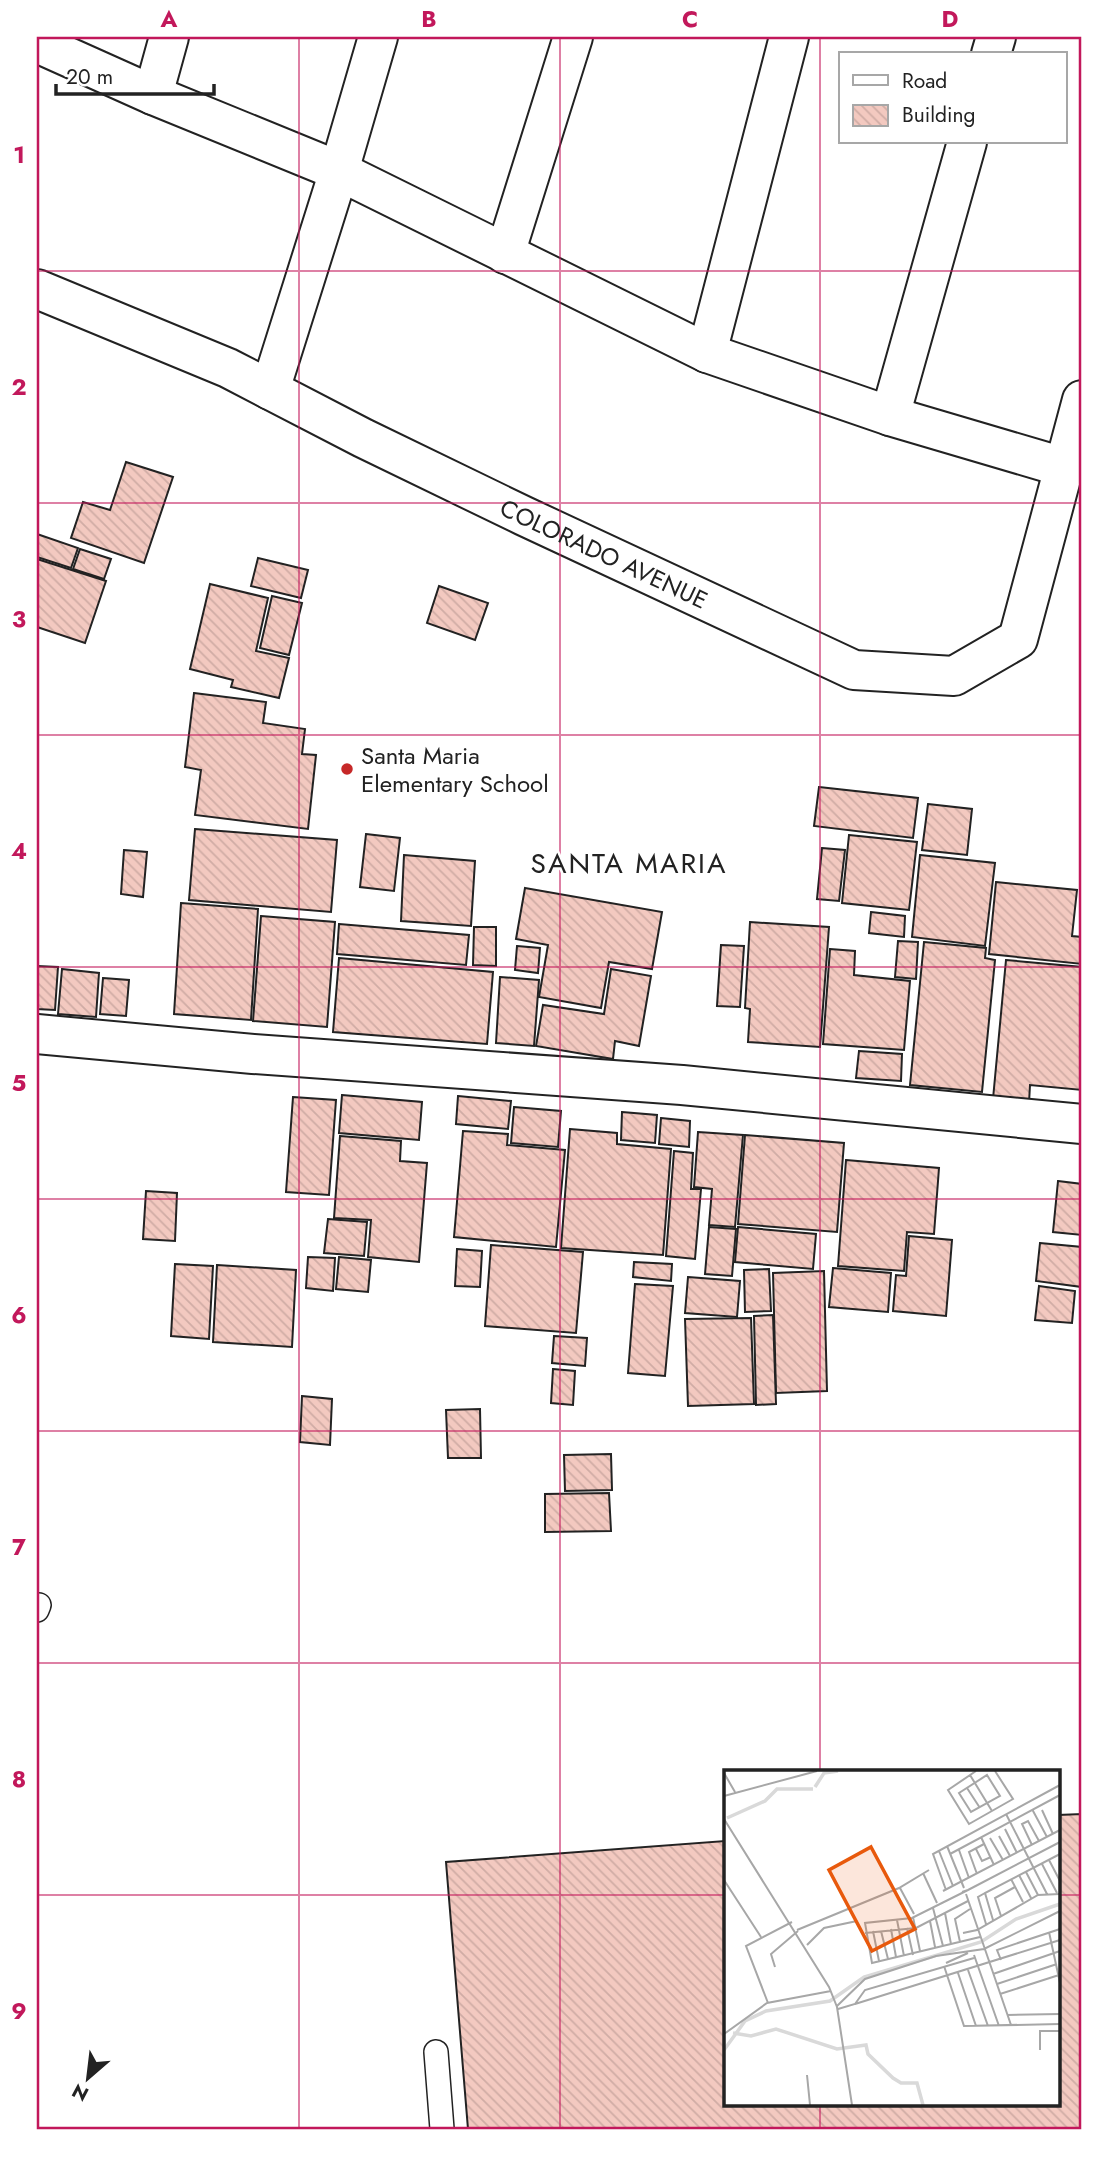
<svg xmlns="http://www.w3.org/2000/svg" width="1119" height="2166" font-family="Jost,sans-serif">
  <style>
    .building { fill: url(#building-back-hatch); stroke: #222; stroke-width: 2 }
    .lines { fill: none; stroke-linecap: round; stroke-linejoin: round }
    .lane-casing { stroke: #222; stroke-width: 26 }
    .street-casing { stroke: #222; stroke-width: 42 }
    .lane { stroke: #fff; stroke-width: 23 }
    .street { stroke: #fff; stroke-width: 38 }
    .grid { fill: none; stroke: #c2185b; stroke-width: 2; stroke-opacity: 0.55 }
    .poi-dot { fill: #c62828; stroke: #fff; stroke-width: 2.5 }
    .labels { text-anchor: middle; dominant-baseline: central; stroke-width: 5; stroke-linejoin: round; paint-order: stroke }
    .street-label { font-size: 24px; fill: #222; stroke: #fff }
    .poi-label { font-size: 24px; fill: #222; stroke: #fff; text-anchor: start }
    .quarter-label { font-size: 28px; letter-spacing: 2px; fill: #222; stroke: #fff }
    .inset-river { fill: none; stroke: #d9d9d9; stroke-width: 3.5 }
    .inset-road { fill: none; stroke: #a7a7a7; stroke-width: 2 }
    .view { fill: #e8590c; fill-opacity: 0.15; stroke: #e8590c; stroke-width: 3.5 }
    .inset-edge { fill: none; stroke: #222; stroke-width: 3.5 }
    .neatline { fill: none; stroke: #c2185b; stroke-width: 2.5 }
    .grid-label { font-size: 23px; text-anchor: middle; font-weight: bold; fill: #c2185b }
  </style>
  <defs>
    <pattern id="building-back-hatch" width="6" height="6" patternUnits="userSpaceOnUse" patternTransform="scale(1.75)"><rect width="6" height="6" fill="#f3c9c0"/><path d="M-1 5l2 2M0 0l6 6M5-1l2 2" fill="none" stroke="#d0aca5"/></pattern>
  </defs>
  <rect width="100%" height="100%" fill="#fff"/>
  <g class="building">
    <path d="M126,462l47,15 -29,86 -73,-25 12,-36 27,8z"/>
    <path d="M37,534l41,14 -7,20 -34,-11z"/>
    <path d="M80,549l31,10 -7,20 -31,-10z"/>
    <path d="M258,558l50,12 -7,28 -50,-12z"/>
    <path d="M37,559l69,22 -21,62 -48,-16z"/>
    <path d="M210,584l58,14 -12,53 33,7 -10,40 -48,-11 2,-7 -43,-11z"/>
    <path d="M439,586l49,17 -13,37 -48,-17z"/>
    <path d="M272,596l30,7 -13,52 -29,-7z"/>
    <path d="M194,693l72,9 -3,21 42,6 -3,25 14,1 -8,74 -113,-14 6,-45 -16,-3z"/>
    <path d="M819,787l99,11 -5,40 -99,-12z"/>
    <path d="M928,804l44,5 -5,46 -45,-5z"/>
    <path d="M195,829l142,11 -6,72 -142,-12z"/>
    <path d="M366,834l34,4 -6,53 -34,-4z"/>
    <path d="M849,835l68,7 -8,68 -67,-7z"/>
    <path d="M822,848l23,2 -6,51 -22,-2z"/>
    <path d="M124,850l23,2 -4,45 -22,-3z"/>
    <path d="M404,855l71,6 -4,65 -70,-5z"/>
    <path d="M920,855l75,8 -10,83 -73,-9z"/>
    <path d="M996,882l81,8 -5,46 10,1v27l-93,-10z"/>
    <path d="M525,888l137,24 -10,57 -43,-7 -8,46 -62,-11 9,-52 -32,-6z"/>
    <path d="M181,903l77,6 -7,111 -77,-6z"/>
    <path d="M871,912l34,4 -1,21 -35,-4z"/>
    <path d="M261,916l74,6 -8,105 -74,-6z"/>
    <path d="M750,922l79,5 -9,120 -72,-5 2,-33 -5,-1z"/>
    <path d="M339,924l130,11 -3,30 -129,-11z"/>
    <path d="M474,927h22v39l-23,-1z"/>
    <path d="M898,941l20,1 -2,37 -21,-2z"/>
    <path d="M924,942l62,6 -1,10 10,2 -13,132 -72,-7z"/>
    <path d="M721,945l23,1 -4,61 -23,-1z"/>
    <path d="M517,946l23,2 -2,25 -23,-3z"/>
    <path d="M830,949l25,2 -1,24 56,6 -6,69 -81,-6z"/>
    <path d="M339,958l154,14 -6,72 -154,-12z"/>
    <path d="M1006,960l76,7v123l-52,-5 -1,18 -36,-4z"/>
    <path d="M37,966l21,1 -3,43 -18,-1z"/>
    <path d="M62,969l37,4 -3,44 -38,-3z"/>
    <path d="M611,969l40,7 -12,70 -24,-5 -2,18 -77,-13 7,-41 61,9z"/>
    <path d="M500,977l39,3 -5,66 -38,-3z"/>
    <path d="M103,978l26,2 -3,36 -26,-2z"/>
    <path d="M859,1051l43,3 -1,27 -45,-3z"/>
    <path d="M342,1095l80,7 -3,38 -80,-7z"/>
    <path d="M458,1096l53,5 -3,28 -52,-5z"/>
    <path d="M293,1097l43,3 -7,95 -43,-3z"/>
    <path d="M514,1107l47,4 -3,36 -47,-4z"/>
    <path d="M622,1112l35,3 -2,28 -34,-3z"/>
    <path d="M661,1118l29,3 -1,26 -30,-3z"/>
    <path d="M570,1129l47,4v11l54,5 -8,106 -102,-7z"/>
    <path d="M463,1131l45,3 -1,11 58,5 -9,97 -102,-10z"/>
    <path d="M698,1132l45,3 -8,92 -26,-2 3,-36 -18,-2z"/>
    <path d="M745,1135l99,8 -7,89 -99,-8z"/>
    <path d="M340,1136l61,5 -1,20 27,2 -8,99 -51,-5 3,-37 -37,-2z"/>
    <path d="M674,1151l19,2 -2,36h10l-6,70 -29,-3z"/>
    <path d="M846,1160l93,8 -5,66 -27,-2 -3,39 -66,-5z"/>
    <path d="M1058,1181l24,3v51l-29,-3z"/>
    <path d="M146,1191l31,2 -2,48 -32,-2z"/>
    <path d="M328,1219l39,3 -3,34 -40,-3z"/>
    <path d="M709,1227l27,2 -4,47 -27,-2z"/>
    <path d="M738,1227l78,7 -3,35 -78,-7z"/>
    <path d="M909,1236l43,4 -6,76 -53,-5 3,-36 10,1z"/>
    <path d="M1040,1243l42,4v40l-46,-6z"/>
    <path d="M491,1245l92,7 -7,81 -91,-7z"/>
    <path d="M457,1249l25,2 -2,36 -25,-1z"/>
    <path d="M308,1257l27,1 -2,33 -27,-3z"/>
    <path d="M339,1257l32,3 -3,32 -32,-3z"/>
    <path d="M634,1262l38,2 -1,17 -38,-4z"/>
    <path d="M175,1264l38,2 -4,73 -38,-3z"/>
    <path d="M217,1265l79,5 -4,77 -79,-5z"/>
    <path d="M833,1268l58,5 -3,39 -59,-5z"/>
    <path d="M769,1269l2,42 -26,1 -1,-42z"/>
    <path d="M824,1271l3,120 -51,2 -3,-120z"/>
    <path d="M688,1277l52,4 -3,36 -52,-4z"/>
    <path d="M635,1284l38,2 -8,90 -37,-3z"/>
    <path d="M1039,1286l36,5 -3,32 -37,-3z"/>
    <path d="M773,1315l3,89 -20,1 -2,-89z"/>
    <path d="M751,1318l3,86 -66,2 -3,-87z"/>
    <path d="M554,1336l33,2 -2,28 -33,-3z"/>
    <path d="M553,1369l22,2 -2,34 -22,-2z"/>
    <path d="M302,1396l30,3 -2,46 -30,-3z"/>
    <path d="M480,1409l1,49h-33l-2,-48z"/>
    <path d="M611,1454l1,36 -47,1 -1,-36z"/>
    <path d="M609,1493l2,38 -66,1v-38z"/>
    <path d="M1082,1814v315h-614l-22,-267 279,-21v264h333v-290z"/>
  </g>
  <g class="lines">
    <defs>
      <g id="lane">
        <path d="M37,1610l2,-5"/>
        <path d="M436,2052l6,77"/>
      </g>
      <g id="street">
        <path d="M37,43l116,52 186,76 368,182 183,63 173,51"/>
        <path d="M991,54l5,-17"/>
        <path d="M153,95l16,-58"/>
        <path d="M505,254l68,-217"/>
        <path id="s1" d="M37,289l191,79 135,70 161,78 330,154 100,6 64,-37 64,-239"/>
        <path d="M707,353l82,-316"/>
        <path d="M270,390l69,-219 39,-134"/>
        <path d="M890,416l77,-274"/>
        <path d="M37,1034l216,20 429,31 400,39"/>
      </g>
    </defs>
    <use href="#lane" class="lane-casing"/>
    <use href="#street" class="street-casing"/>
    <use href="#lane" class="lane"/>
    <use href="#street" class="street"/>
  </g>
  <path class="grid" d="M299,37v2092M560,37v2092M820,37v1735M37,271h1045M37,503h1045M37,735h1045M37,967h1045M37,1199h1045M37,1431h1045M37,1663h1045M37,1895h688M1058,1895h24M820,2105v24"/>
  <circle class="poi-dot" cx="347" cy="769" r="7"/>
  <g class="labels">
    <g class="street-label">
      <text stroke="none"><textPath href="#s1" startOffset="626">COLORADO AVENUE</textPath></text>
    </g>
    <g class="poi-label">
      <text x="361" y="755">Santa Maria<tspan x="361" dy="28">Elementary School</tspan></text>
    </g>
    <g class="quarter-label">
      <text x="629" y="863">SANTA MARIA</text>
    </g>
  </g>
  <g transform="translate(724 1770)">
    <rect width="336" height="336" fill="#fff"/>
    <path class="inset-river" d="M91,17l9,-14 14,-2M3,48l38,-17 12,-12h36M9,263l18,3 25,-7 61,20 29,-4 2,9 25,24 8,5h16l6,22M0,280l21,-29 21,-10 64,-10 34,-24 117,-35 35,-23 44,-15"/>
    <path class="inset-road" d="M252,1l-28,19 21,34 44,-25 -18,-28M0,3l11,19M246,5l22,36M263,5l13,21 -29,16 -12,-19zM243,18l13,20M0,26l93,-25M308,39l15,28M318,40l11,24M282,44l41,80M0,49l105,168 8,20 15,98M281,59l12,24M275,66l11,20M257,67l13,28M266,68l13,22M308,75l-10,-21 6,-3 11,20M223,76l17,42M252,79l6,12 9,-4M235,80l10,28M215,81l14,35M226,84l110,-59M325,90l11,21M318,94l15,29M302,102l12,23M199,103l14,30M253,104l-8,-22 15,-8M295,105l12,23M287,109l12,23M0,110l37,57M176,118l14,26M222,120l-13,-36 127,-69M244,120l92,-48M219,121l117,-61M238,122l6,-2 -56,28 -47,5 7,40 108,-26M261,123l-7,4 8,27M242,124l45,131M209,138l10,38M221,143l6,31M277,146l-6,-18 20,-11M189,147l7,34M173,150l7,36M269,150l-8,-27 75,-39M206,151l5,26M183,158l6,27M167,159l5,28M73,160l102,-42 30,-18M149,161l6,30M157,161l7,28M325,162l11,51M141,163l51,-5 52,-27M239,163l14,-3 61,-35 22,-1M236,172l-5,-23 15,-10M83,175l17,-17 33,-7M250,185l25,71M277,190l-4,-10 63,-21M222,193l22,-10M220,196l20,60 96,-2M51,197l-4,-13 27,-23M244,200l20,56M234,203l18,53M269,204l67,-23M273,214l60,-20M276,224l59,-19M44,233l-22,-57 46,-24M131,234l205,-64M113,236l28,-27 71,-23 48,-7 76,-38M114,239l17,-5 10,-14 109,-32M283,245l53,-1M0,264l43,-31 64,-12M316,280v-19h20M83,305l3,30"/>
    <path class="view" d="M147,77l44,82 -43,22 -43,-81z"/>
    <rect width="336" height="336" class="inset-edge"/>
  </g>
  <rect width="1119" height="2166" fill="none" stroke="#ffffff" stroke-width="77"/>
  <rect x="839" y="52" width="228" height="91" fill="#ffffff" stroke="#a7a7a7" stroke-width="2"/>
  <rect x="853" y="75" width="35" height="10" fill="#ffffff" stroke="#a7a7a7" stroke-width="2"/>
  <text x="902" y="88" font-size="21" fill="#222222">Road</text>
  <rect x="853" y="105" width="35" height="21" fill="url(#building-back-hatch)" stroke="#a7a7a7" stroke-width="2"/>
  <text x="902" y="122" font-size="21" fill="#222222">Building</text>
  <g transform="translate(88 2078) rotate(208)" stroke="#ffffff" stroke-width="5" paint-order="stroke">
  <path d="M0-5L12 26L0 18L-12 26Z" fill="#222222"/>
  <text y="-10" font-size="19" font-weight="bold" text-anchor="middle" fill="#222222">N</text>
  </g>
  <path d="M56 84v10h158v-10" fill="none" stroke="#222222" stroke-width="3.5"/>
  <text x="66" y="84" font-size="21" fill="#222222" stroke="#ffffff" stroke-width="5" paint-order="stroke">20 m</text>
  <rect x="38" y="38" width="1042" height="2090" class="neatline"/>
  <g class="grid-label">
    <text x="169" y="27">A</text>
    <text x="429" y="27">B</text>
    <text x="690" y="27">C</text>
    <text x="950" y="27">D</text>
    <text x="19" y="163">1</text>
    <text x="19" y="395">2</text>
    <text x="19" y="627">3</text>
    <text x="19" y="859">4</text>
    <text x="19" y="1091">5</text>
    <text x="19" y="1323">6</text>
    <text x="19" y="1555">7</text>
    <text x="19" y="1787">8</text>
    <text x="19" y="2019">9</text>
  </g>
</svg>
